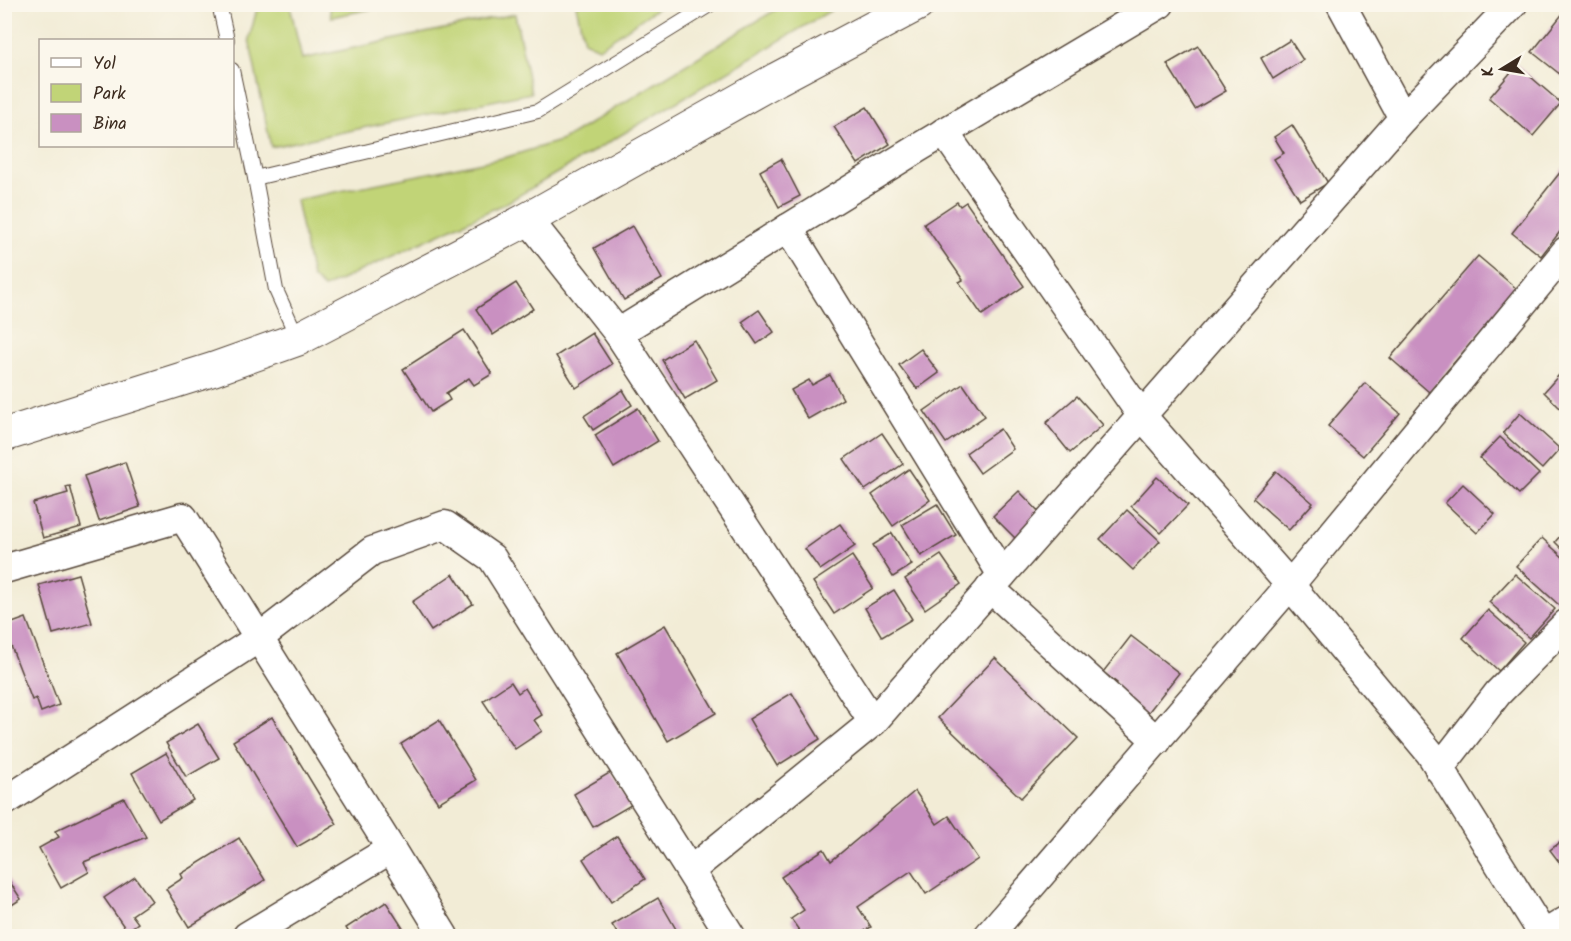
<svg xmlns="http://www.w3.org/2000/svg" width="1571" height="941" font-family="Kalam,sans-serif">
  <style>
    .green { fill: #c1d477; stroke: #7e7f4a; stroke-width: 1.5 }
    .building { fill: #c990c1 }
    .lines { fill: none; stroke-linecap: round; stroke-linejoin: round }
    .service-casing { stroke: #56473a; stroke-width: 16 }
    .minor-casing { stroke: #56473a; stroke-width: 31 }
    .tertiary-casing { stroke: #56473a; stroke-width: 35 }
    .service { stroke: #fff; stroke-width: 14 }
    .minor { stroke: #fff; stroke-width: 28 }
    .tertiary { stroke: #fff; stroke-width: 33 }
  </style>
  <rect width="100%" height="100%" fill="#fbf7ec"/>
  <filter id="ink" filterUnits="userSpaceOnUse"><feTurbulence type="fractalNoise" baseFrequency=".0167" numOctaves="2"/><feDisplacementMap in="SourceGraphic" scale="12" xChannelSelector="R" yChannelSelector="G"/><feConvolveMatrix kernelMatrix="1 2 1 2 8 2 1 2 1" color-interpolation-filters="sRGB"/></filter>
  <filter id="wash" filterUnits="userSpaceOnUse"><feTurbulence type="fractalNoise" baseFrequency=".008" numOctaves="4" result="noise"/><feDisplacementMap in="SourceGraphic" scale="24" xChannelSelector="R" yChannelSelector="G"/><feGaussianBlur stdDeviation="1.35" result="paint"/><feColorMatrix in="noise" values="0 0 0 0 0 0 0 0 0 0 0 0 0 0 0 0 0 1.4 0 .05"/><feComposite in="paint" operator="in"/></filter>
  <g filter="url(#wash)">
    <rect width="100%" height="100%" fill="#f2ecd6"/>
    <g class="green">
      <path d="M329,4h62v1l-60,12z"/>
      <path d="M785,4l55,1 -332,197 -184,86 -12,-11 -16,-77 211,-43 56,-17z"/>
      <path d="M258,5h32l12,54 213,-45 16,79 -260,54 -22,-108z"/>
      <path d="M576,5v-1l86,1 -63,43 -15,-7z"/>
    </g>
    <g id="blocks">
      <g class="building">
        <path d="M1564,12l2,2v65l-34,-27z"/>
        <path d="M1290,40l13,20 -30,19 -12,-21z"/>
        <path d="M1198,46l28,45 -31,18 -28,-45z"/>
        <path d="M1517,65l44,38 -28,33 -44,-38z"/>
        <path d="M867,107l23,37 -32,20 -24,-37z"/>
        <path d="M1292,125l36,58 -28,17 -26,-41 10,-6 -10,-16z"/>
        <path d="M781,159l19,37 -21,11 -19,-36z"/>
        <path d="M1566,165v59l-25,32 -29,-23z"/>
        <path d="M957,202l3,4 6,-4 58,84 -42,29 -23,-33 4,-2 -39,-56z"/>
        <path d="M632,226l30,53 -38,21 -30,-52z"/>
        <path d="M1478,256l39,33 -88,103 -39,-34z"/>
        <path d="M516,283l17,26 -40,26 -17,-26z"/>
        <path d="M759,310l15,22 -17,12 -15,-22z"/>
        <path d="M464,330l28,44 -18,11 -5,-7 -23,15 4,7 -19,12 -28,-43z"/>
        <path d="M592,333l20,31 -36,24 -20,-32z"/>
        <path d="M694,340l23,40 -32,19 -23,-39z"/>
        <path d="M921,349l18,24 -22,16 -18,-24z"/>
        <path d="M1560,374l6,7v33l-22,-22z"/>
        <path d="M830,375l13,24 -35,20 -17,-29 18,-10 3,5z"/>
        <path d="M1365,383l35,30 -37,43 -35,-30z"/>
        <path d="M963,384l22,32 -39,27 -22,-32z"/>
        <path d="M623,390l9,15 -39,25 -9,-14z"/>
        <path d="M1077,396l26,29 -33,28 -24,-30z"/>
        <path d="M638,408l20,33 -44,27 -19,-33z"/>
        <path d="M1520,413l40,36 -18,20 -39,-36z"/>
        <path d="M1000,429l13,20 -33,24 -14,-20z"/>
        <path d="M882,433l21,31 -38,26 -21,-31z"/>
        <path d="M1500,437l39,37 -20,20 -39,-36z"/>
        <path d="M125,462l15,45 -41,14 -15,-45z"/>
        <path d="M909,469l21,31 -37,26 -21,-31z"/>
        <path d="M1276,471l37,32 -24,27 -36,-32z"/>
        <path d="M1157,477l31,28 -27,28 -30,-27z"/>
        <path d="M1463,484l32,30 -18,19 -32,-30z"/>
        <path d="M70,486l11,41 -38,11 -10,-35 35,-10 -2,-6z"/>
        <path d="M1019,491l25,26 -25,25 -26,-26z"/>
        <path d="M937,504l19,31 -35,21 -19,-31z"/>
        <path d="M1127,510l33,31 -27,29 -33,-31z"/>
        <path d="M840,524l15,22 -35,24 -15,-21z"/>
        <path d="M1566,529v24l-11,-11z"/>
        <path d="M892,533l20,32 -19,12 -20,-32z"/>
        <path d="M1542,538l24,22v37l-7,8 -43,-39z"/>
        <path d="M941,555l20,29 -36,25 -20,-30z"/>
        <path d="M852,556l21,32 -39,26 -21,-32z"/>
        <path d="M78,574l14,49 -39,11 -14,-49z"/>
        <path d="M453,574l20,30 -42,27 -19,-29z"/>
        <path d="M1515,574l40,35 -26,29 -40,-36z"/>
        <path d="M894,590l18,29 -30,18 -17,-29z"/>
        <path d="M1488,610l36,32 -25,29 -36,-33z"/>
        <path d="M26,618l33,87 -18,7 -5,-14 -4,2 -28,-72v-2z"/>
        <path d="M665,625l51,88 -48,28 -51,-88z"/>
        <path d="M1131,636l48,37 -36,46 -29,-31 3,-5 -14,-11z"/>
        <path d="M995,658l83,80 -57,60 -83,-80z"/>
        <path d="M511,682l7,11 7,-5 17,27 -8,5 8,11 -27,18 -32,-48z"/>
        <path d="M792,693l28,46 -43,27 -28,-47z"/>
        <path d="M272,717l65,107 -40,23 -64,-106z"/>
        <path d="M439,720l37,60 -38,23 -37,-59z"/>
        <path d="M198,724l21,34 -33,19 -20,-34z"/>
        <path d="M166,753l27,47 -34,20 -27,-47z"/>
        <path d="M611,772l20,33 -38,22 -19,-33z"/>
        <path d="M915,791l22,33 12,-8 29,43 -52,35 -15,-23 -53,36 13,20 -14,9h-54l-12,-17 13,-9 -23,-33 43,-28 7,12z"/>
        <path d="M124,798l22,39 -62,25 5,10 -28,16 -22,-40 20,-11 -4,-6z"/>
        <path d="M617,836l28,43 -34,23 -28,-43z"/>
        <path d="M239,838l26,42 -76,47 -23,-38 17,-11 -2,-4z"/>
        <path d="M1566,838v33l-16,-21z"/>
        <path d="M4,873l17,26 -17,11z"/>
        <path d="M135,877l17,24 -20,14 6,8 -11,8 -23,-33z"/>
        <path d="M658,898l19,33 -10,5h-48l-7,-11z"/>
        <path d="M386,902l22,34h-57l-5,-8z"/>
      </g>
    </g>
  </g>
  <g filter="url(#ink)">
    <use href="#blocks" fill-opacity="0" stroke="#56473a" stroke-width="1.5"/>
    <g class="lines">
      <defs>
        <g id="service">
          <path d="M219,4l8,36"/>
          <path d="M232,70l23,108 283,-67 173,-107"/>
          <path d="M255,178l21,112 22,49"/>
        </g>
        <g id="minor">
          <path d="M1341,4l62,114"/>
          <path d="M944,132l198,284 148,169 140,168 114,183"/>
          <path d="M528,219l90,114"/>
          <path d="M788,228l214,347"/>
          <path d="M4,569l179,-52 208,332 53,87"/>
          <path d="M990,588l167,153"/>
          <path d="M873,722l530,-604 110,-114"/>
          <path d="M1439,769l59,-76 68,-69"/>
          <path d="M4,802l255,-164 113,-87 73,-26 47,33 239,378"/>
          <path d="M691,870l182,-148 -255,-389 300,-185 242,-144"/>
          <path d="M247,936l144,-87"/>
          <path d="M988,936l302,-351 276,-334"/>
          <path d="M1541,936l25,-15"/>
        </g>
        <path id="tertiary" d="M4,435l210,-66 84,-30 230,-120 249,-140 141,-75"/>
      </defs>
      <use href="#service" class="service-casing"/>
      <use href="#minor" class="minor-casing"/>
      <use href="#tertiary" class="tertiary-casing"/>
      <use href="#service" class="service"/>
      <use href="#minor" class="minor"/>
      <use href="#tertiary" class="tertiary"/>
    </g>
  </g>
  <rect width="1571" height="941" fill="none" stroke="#fbf7ec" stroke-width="24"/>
  <rect x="39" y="39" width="195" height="108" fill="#fbf7ec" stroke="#aea59a" stroke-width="1.5"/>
  <rect x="51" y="58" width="30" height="9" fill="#ffffff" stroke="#aea59a" stroke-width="1.5"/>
  <text x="93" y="69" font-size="18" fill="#3b2a1e">Yol</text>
  <rect x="51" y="84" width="30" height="18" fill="#c1d477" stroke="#aea59a" stroke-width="1.5"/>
  <text x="93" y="99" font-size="18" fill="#3b2a1e">Park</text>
  <rect x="51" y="114" width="30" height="18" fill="#c990c1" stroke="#aea59a" stroke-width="1.5"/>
  <text x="93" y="129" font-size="18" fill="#3b2a1e">Bina</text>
  <g transform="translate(1502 69) rotate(259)" stroke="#fbf7ec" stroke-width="4.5" paint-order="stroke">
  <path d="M0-4.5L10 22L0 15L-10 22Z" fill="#3b2a1e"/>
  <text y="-9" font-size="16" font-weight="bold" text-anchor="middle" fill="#3b2a1e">K</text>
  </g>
</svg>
